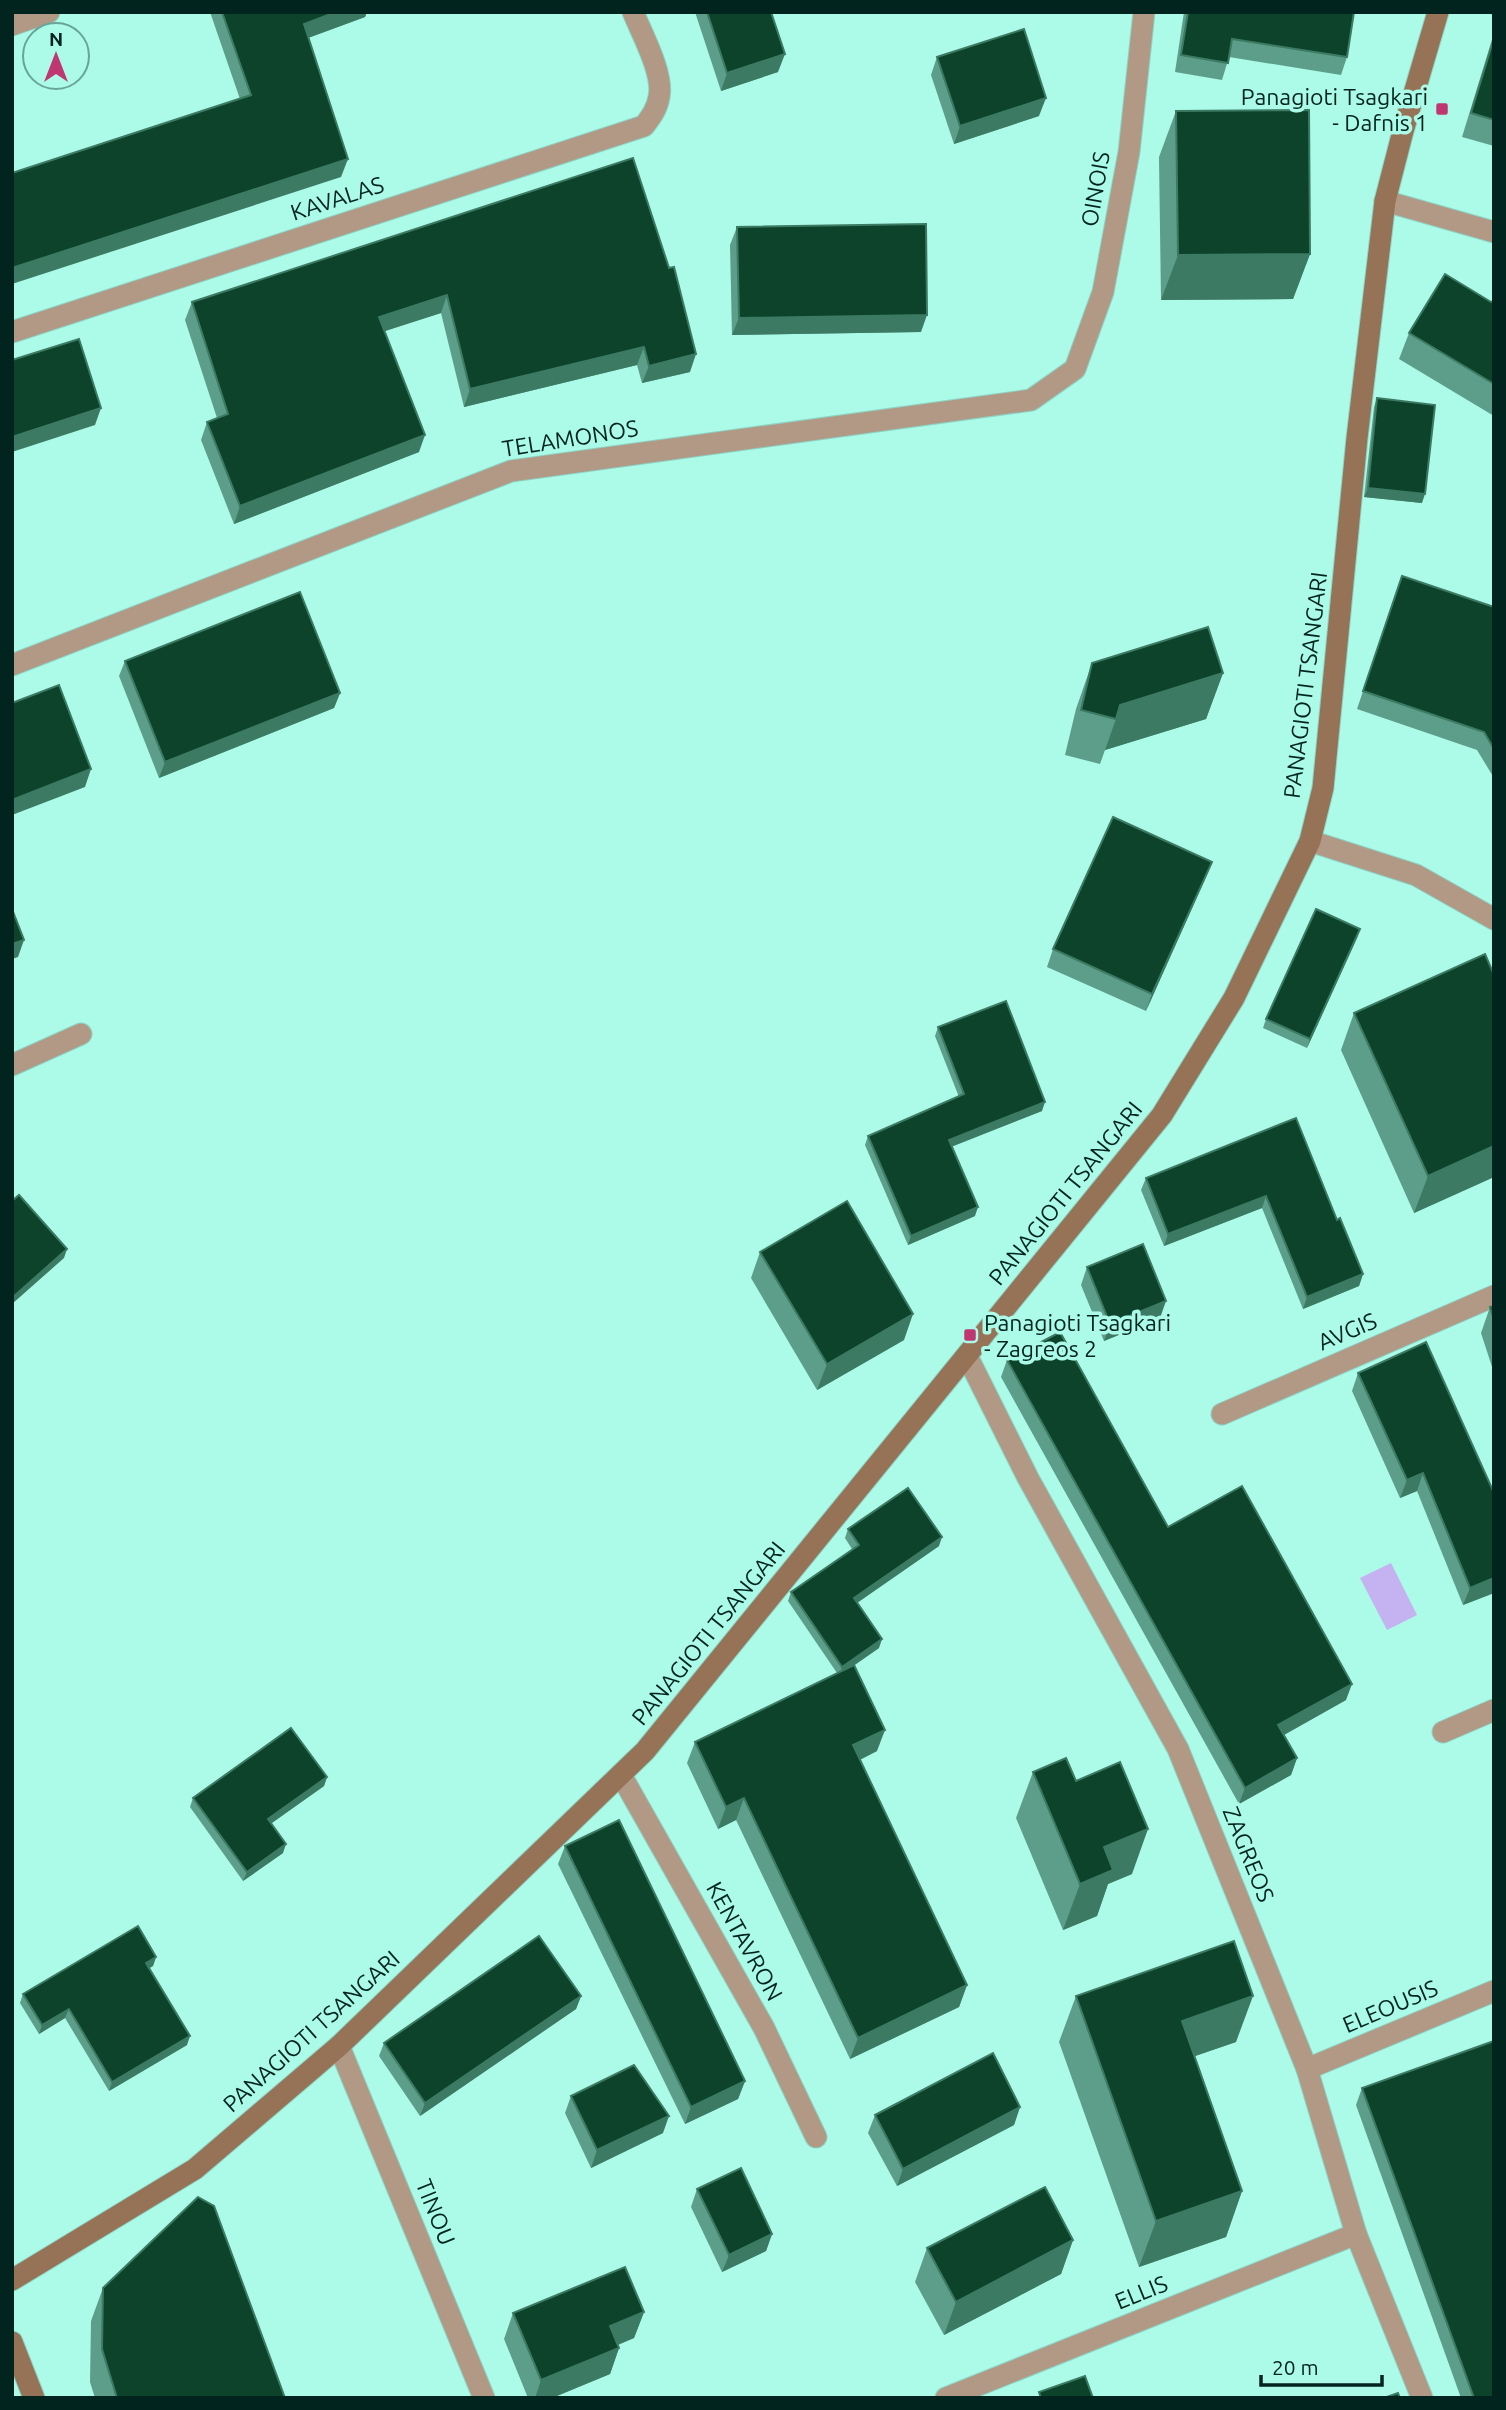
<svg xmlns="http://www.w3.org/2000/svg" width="1506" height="2410" font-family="Ubuntu,sans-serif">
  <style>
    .water { fill: #c5b2f0 }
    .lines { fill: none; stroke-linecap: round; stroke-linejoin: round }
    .street-casing { stroke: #8dd3c4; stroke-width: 23 }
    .secondary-casing { stroke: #8dd3c4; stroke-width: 23 }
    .street { stroke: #b29986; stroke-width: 21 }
    .secondary { stroke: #967257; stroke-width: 21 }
    .wall { fill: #5c9e89 }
    .shaded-wall { fill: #3c7a63 }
    .building { fill: #0c432a; stroke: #3c7a63; stroke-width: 2 }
    .poi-dot { fill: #bf3671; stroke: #acfae8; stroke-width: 2.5 }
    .labels { text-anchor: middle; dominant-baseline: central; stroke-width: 7; stroke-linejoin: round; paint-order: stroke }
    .poi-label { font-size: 23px; fill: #02241e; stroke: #acfae8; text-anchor: end }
    .street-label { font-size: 23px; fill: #02241e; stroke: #acfae8 }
  </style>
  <rect width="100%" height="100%" fill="#acfae8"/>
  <path class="water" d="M1391,1563l26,52 -30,15 -27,-52z"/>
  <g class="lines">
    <defs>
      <g id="street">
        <path d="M12,25l37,-13"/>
        <path d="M1385,201l109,31"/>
        <path d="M12,332l632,-206c7,-9 13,-17 15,-29 5,-23 -17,-63 -26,-85"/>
        <path d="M12,665l499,-194 520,-71 44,-31 28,-77 26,-140 15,-140"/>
        <path d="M1310,841l106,34 78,44"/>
        <path d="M12,1065l69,-31"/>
        <path d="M967,1356l61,122 150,271 129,320 49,165 66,164"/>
        <path d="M1222,1414l272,-118"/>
        <path d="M1443,1732l51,-22"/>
        <path d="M621,1775l143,253 52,109"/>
        <path d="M339,2046l145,352"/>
        <path d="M1307,2069l187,-78"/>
        <path d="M946,2398l410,-164"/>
      </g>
      <g id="secondary">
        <path d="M12,2280l183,-111 144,-123 306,-295 517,-636 72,-117 76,-157 13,-53 34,-350 28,-237 18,-70 35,-119"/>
        <path d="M12,2342l22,56"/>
      </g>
    </defs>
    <use href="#street" class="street-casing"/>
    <use href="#secondary" class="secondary-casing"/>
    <use href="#street" class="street"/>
    <use href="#secondary" class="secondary"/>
  </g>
  <g class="wall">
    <path d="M210,12h157l-2,5 -57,21 33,139 -101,-78z"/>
    <path d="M695,12h76l7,60 -57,19z"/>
    <path d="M1184,12h170l-7,45 -6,18 -112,-18 -7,23 -47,-8z"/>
    <path d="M1483,12h11v3z"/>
    <path d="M1494,33v113l-32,-9z"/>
    <path d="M937,57l102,59 -85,28 -23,-69z"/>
    <path d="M1176,111l134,143 -17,45 -132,1 -2,-143z"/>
    <path d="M737,227l184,105 -189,3 -2,-90z"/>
    <path d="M669,268l21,104 -48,11 -5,-18 -173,42 -23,-94 -57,18 35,121 -185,72 -33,-84 6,-18 10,-4 -32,-98 7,-18z"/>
    <path d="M1494,301v115l-95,-57 10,-26z"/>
    <path d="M1377,398l45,105 -58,-6 10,-90z"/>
    <path d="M1402,576l92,31v171l-17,-28 -120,-41z"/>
    <path d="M125,661l215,32 -6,15 -175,70 -40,-102z"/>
    <path d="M1092,663l131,10 -17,46 -101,31 -5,14 -35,-9 11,-46z"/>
    <path d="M1212,862l-7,17 -59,132 -99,-44 6,-18z"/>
    <path d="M1360,929l-53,119 -44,-20 3,-9z"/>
    <path d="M1354,1013l140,164 -80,36 -73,-163z"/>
    <path d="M938,1027l104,84 -90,35 23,70 -67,29 -43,-100 3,-9 91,-39 -24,-61z"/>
    <path d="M1296,1118l41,102 26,54 -4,12 -56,23 -41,-101 -98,38 -23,-56 5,-12z"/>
    <path d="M760,1252l144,88 -87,50 -66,-112z"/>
    <path d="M1087,1267l73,51 -56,23 -23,-56z"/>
    <path d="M1494,1306v67l-13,-40 9,-26z"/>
    <path d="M1007,1360l161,167 178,173 -62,35 13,23 -6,17 -52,29 -238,-427z"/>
    <path d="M1358,1373l136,120v100l-31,12 -46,-114 -17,7 -48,-107z"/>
    <path d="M848,1529l91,17 -82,57 22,45 -25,17 23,86 -17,9 107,225 -8,22 -109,52 -114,-239 -18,9 -31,-66 8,-21 142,-69 -49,-72 3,-9 61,-43 -7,-11z"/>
    <path d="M1033,1772l43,9 56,93 -24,10 -11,32 -34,14 -47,-112z"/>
    <path d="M327,1777l-3,9 -53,37 12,30 -40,28 -53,-74 3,-9z"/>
    <path d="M565,1846l180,235 -7,18 -53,25 -127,-260z"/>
    <path d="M156,1957l-3,9 -4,2 38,77 -78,46 -44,-73 -26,16 -19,-31 3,-9z"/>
    <path d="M581,1996l-5,13 -156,107 -41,-60 5,-13z"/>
    <path d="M1076,1996l160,46 -41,14 47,135 -16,46 -87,30 -80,-225z"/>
    <path d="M1362,2088l132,310h-33l-105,-293z"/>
    <path d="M571,2096l92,37 -72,35 -26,-55z"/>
    <path d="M1020,2107l-6,18 -117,61 -29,-53 7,-18z"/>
    <path d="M697,2189l75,45 -6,17 -44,21 -31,-65z"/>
    <path d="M1073,2240l-12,34 -117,61 -29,-53 12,-34z"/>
    <path d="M103,2288l182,110h-190l-5,-16 1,-61z"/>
    <path d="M644,2312l-10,26 -16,7 1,3 -9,26 -58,24h-24l-24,-59 9,-26z"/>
  </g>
  <g class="shaded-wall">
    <path d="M336,12h31l-2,5 -68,25 7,-18z"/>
    <path d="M785,54l-7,18 -57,19 6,-18z"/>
    <path d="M1046,98l-7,18 -85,28 6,-18z"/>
    <path d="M348,159l-7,18 -329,107v-16z"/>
    <path d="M1310,254l-17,45 -132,1 17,-45z"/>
    <path d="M447,295l-6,18 -68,22 6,-18z"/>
    <path d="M927,315l-6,17 -189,3 7,-17z"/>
    <path d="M644,347l-7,18 -173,42 6,-18z"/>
    <path d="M696,354l-6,18 -48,11 7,-17z"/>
    <path d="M101,408l-6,17 -83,27v-15z"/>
    <path d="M425,435l-6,17 -185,72 6,-18z"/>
    <path d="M1368,488l57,6 -3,9 -58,-6z"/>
    <path d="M1223,673l-17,46 -101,31 11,-31 4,-14z"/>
    <path d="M340,693l-6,15 -175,70 6,-16z"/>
    <path d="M91,769l-6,18 -73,28v-15z"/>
    <path d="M1212,862l-7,17 -59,132 6,-17z"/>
    <path d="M1360,929l-3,9 -50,110 3,-9z"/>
    <path d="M24,940l-6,17 -6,2v-15z"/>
    <path d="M1045,1102l-3,9 -96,38 3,-9z"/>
    <path d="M1494,1146v31l-80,36 14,-37z"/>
    <path d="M1266,1196l-4,12 -98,38 4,-12z"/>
    <path d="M978,1207l-3,9 -67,29 3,-9z"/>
    <path d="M67,1249l-3,9 -52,46v-6z"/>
    <path d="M1363,1274l-4,12 -56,23 4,-12z"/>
    <path d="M1166,1301l-6,17 -56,23 6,-17z"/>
    <path d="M913,1314l-9,26 -87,50 10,-26z"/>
    <path d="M1423,1473l-6,18 -17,7 7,-18z"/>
    <path d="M942,1537l-3,9 -88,61 3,-9z"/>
    <path d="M1494,1578v15l-31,12 7,-17z"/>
    <path d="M882,1639l-3,9 -40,28 3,-9z"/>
    <path d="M1352,1684l-6,16 -73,41 5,-16z"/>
    <path d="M885,1730l-8,21 -32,16 8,-22z"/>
    <path d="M1297,1758l-6,17 -52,29 6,-16z"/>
    <path d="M327,1777l-3,9 -59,42 3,-9z"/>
    <path d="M744,1798l-8,22 -18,9 8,-22z"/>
    <path d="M1148,1829l-16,45 -24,10 -11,32 -34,14 17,-46 24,-37z"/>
    <path d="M286,1844l-3,9 -40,28 4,-9z"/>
    <path d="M156,1957l-3,9 -10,6 3,-9z"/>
    <path d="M967,1985l-8,22 -109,52 8,-21z"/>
    <path d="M581,1996l-5,13 -156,107 5,-13z"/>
    <path d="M1253,1996l-17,46 -70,24 16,-45z"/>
    <path d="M69,2009l-4,9 -26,16 3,-9z"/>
    <path d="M190,2036l-3,9 -78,46 3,-9z"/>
    <path d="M745,2081l-7,18 -53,25 6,-17z"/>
    <path d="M1020,2107l-6,18 -117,61 6,-17z"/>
    <path d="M669,2116l-6,17 -72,35 6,-18z"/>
    <path d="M1242,2191l-16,46 -87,30 17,-46z"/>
    <path d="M772,2234l-6,17 -44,21 7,-17z"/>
    <path d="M1073,2240l-12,34 -117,61 12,-33z"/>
    <path d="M644,2312l-10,26 -34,14 10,-26z"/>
    <path d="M619,2348l-9,26 -58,24h-17l6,-18z"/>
  </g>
  <g class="building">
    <path d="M222,12h114l-32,12 44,135 -336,109v-95l239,-78z"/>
    <path d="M707,12h64l14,42 -58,19z"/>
    <path d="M1188,12h166l-7,45 -115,-18 -4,24 -47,-8z"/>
    <path d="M1024,29l22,69 -86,28 -23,-69z"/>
    <path d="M1494,38v82l-23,-7z"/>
    <path d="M1309,110l1,144 -132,1 -2,-144z"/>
    <path d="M633,158l36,110 5,-1 22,87 -47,12 -5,-19 -174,42 -23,-94 -68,22 46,118 -185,71 -33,-84 21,-8 -36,-112z"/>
    <path d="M926,224l1,91 -188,3 -2,-91z"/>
    <path d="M1445,274l46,28 3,-1v83l-85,-51z"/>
    <path d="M79,339l22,69 -89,29v-77z"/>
    <path d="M1377,398l58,7 -10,89 -57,-6z"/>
    <path d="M1402,576l92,31v142l-10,-17 -121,-41z"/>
    <path d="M300,592l40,101 -175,69 -40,-101z"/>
    <path d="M1208,627l15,46 -103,32 -4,14 -35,-9 11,-47z"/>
    <path d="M59,685l32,84 -79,31v-97z"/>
    <path d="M1113,817l99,45 -60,132 -99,-45z"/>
    <path d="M12,909l12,31 -12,4z"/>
    <path d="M1316,909l44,20 -50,110 -44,-20z"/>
    <path d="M1485,954l9,21v171l-66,30 -74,-163z"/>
    <path d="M1006,1001l39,101 -96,38 29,67 -67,29 -43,-100 96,-42 -26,-67z"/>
    <path d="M1296,1118l41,102 3,-2 23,56 -56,23 -41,-101 -98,38 -22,-56z"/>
    <path d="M19,1195l48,54 -55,49v-97z"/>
    <path d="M847,1201l66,113 -86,50 -67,-112z"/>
    <path d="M1143,1244l23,57 -56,23 -23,-57z"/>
    <path d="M1494,1306v13l-4,-12z"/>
    <path d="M1060,1332l108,195 74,-41 110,198 -74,41 19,33 -52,30 -238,-428z"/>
    <path d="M1426,1342l68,151v85l-24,10 -47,-115 -16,7 -49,-107z"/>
    <path d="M908,1488l34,49 -88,61 28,41 -40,28 -51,-75 68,-47 -11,-16z"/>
    <path d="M854,1665l31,65 -32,15 114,240 -109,53 -114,-240 -18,9 -31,-65z"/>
    <path d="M291,1728l36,49 -59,42 18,25 -39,28 -54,-74z"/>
    <path d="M1066,1758l10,23 44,-19 28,67 -44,18 9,23 -33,14 -47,-112z"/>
    <path d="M619,1820l126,261 -54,26 -126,-261z"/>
    <path d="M138,1926l18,31 -10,6 44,73 -78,46 -43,-73 -27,16 -19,-31z"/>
    <path d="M539,1936l42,60 -156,107 -41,-60z"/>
    <path d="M1234,1941l19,55 -71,25 60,170 -86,30 -80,-225z"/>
    <path d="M1494,2041v357h-20l-112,-310z"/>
    <path d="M993,2053l27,54 -117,62 -28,-54z"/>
    <path d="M634,2065l35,51 -72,34 -26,-54z"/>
    <path d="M741,2168l31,66 -43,21 -32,-66z"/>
    <path d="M1045,2187l28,53 -117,62 -29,-54z"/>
    <path d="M198,2197l16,9 71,192h-168l-15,-49 1,-61z"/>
    <path d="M625,2267l19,45 -34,14 9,22 -78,32 -28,-67z"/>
    <path d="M1085,2376l8,22h-52l-2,-6z"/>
    <path d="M1398,2393l2,5h-16z"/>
  </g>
  <g class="poi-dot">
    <rect x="1435" y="102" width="14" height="14" rx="3.5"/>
    <rect x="963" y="1328" width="14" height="14" rx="3.5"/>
  </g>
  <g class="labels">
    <g class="poi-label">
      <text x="1428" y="96">Panagioti Tsagkari<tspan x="1428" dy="26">- Dafnis 1</tspan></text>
      <text x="984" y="1322" text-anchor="start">Panagioti Tsagkari<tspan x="984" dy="26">- Zagreos 2</tspan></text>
    </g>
    <g class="street-label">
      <text transform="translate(1095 189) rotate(-80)">OINOIS</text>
      <text transform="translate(337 198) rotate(-18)">KAVALAS</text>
      <text transform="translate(570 438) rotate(-9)">TELAMONOS</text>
      <text transform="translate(1305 685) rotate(-83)">PANAGIOTI TSANGARI</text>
      <text transform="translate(1065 1193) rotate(-51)">PANAGIOTI TSANGARI</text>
      <text transform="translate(1347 1331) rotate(-23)">AVGIS</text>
      <text transform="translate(708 1633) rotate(-51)">PANAGIOTI TSANGARI</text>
      <text transform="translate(1249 1854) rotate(68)">ZAGREOS</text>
      <text transform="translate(745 1941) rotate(61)">KENTAVRON</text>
      <text transform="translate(1390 2006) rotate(-23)">ELEOUSIS</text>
      <text transform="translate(311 2031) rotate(-42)">PANAGIOTI TSANGARI</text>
      <text transform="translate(436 2212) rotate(68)">TINOU</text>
      <text transform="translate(1141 2292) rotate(-22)">ELLIS</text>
    </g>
  </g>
  <rect width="1506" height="2410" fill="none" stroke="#02241e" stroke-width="28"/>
  <g transform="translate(56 56)"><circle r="33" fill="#acfae8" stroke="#68a497" stroke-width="2"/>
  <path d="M0-5L12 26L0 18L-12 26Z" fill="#bf3671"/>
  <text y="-10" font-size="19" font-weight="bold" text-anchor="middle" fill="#02241e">N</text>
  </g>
  <path d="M1261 2375v10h121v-10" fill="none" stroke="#02241e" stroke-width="3.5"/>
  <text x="1272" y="2375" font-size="21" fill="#02241e" stroke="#acfae8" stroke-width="5" paint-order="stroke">20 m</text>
</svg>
